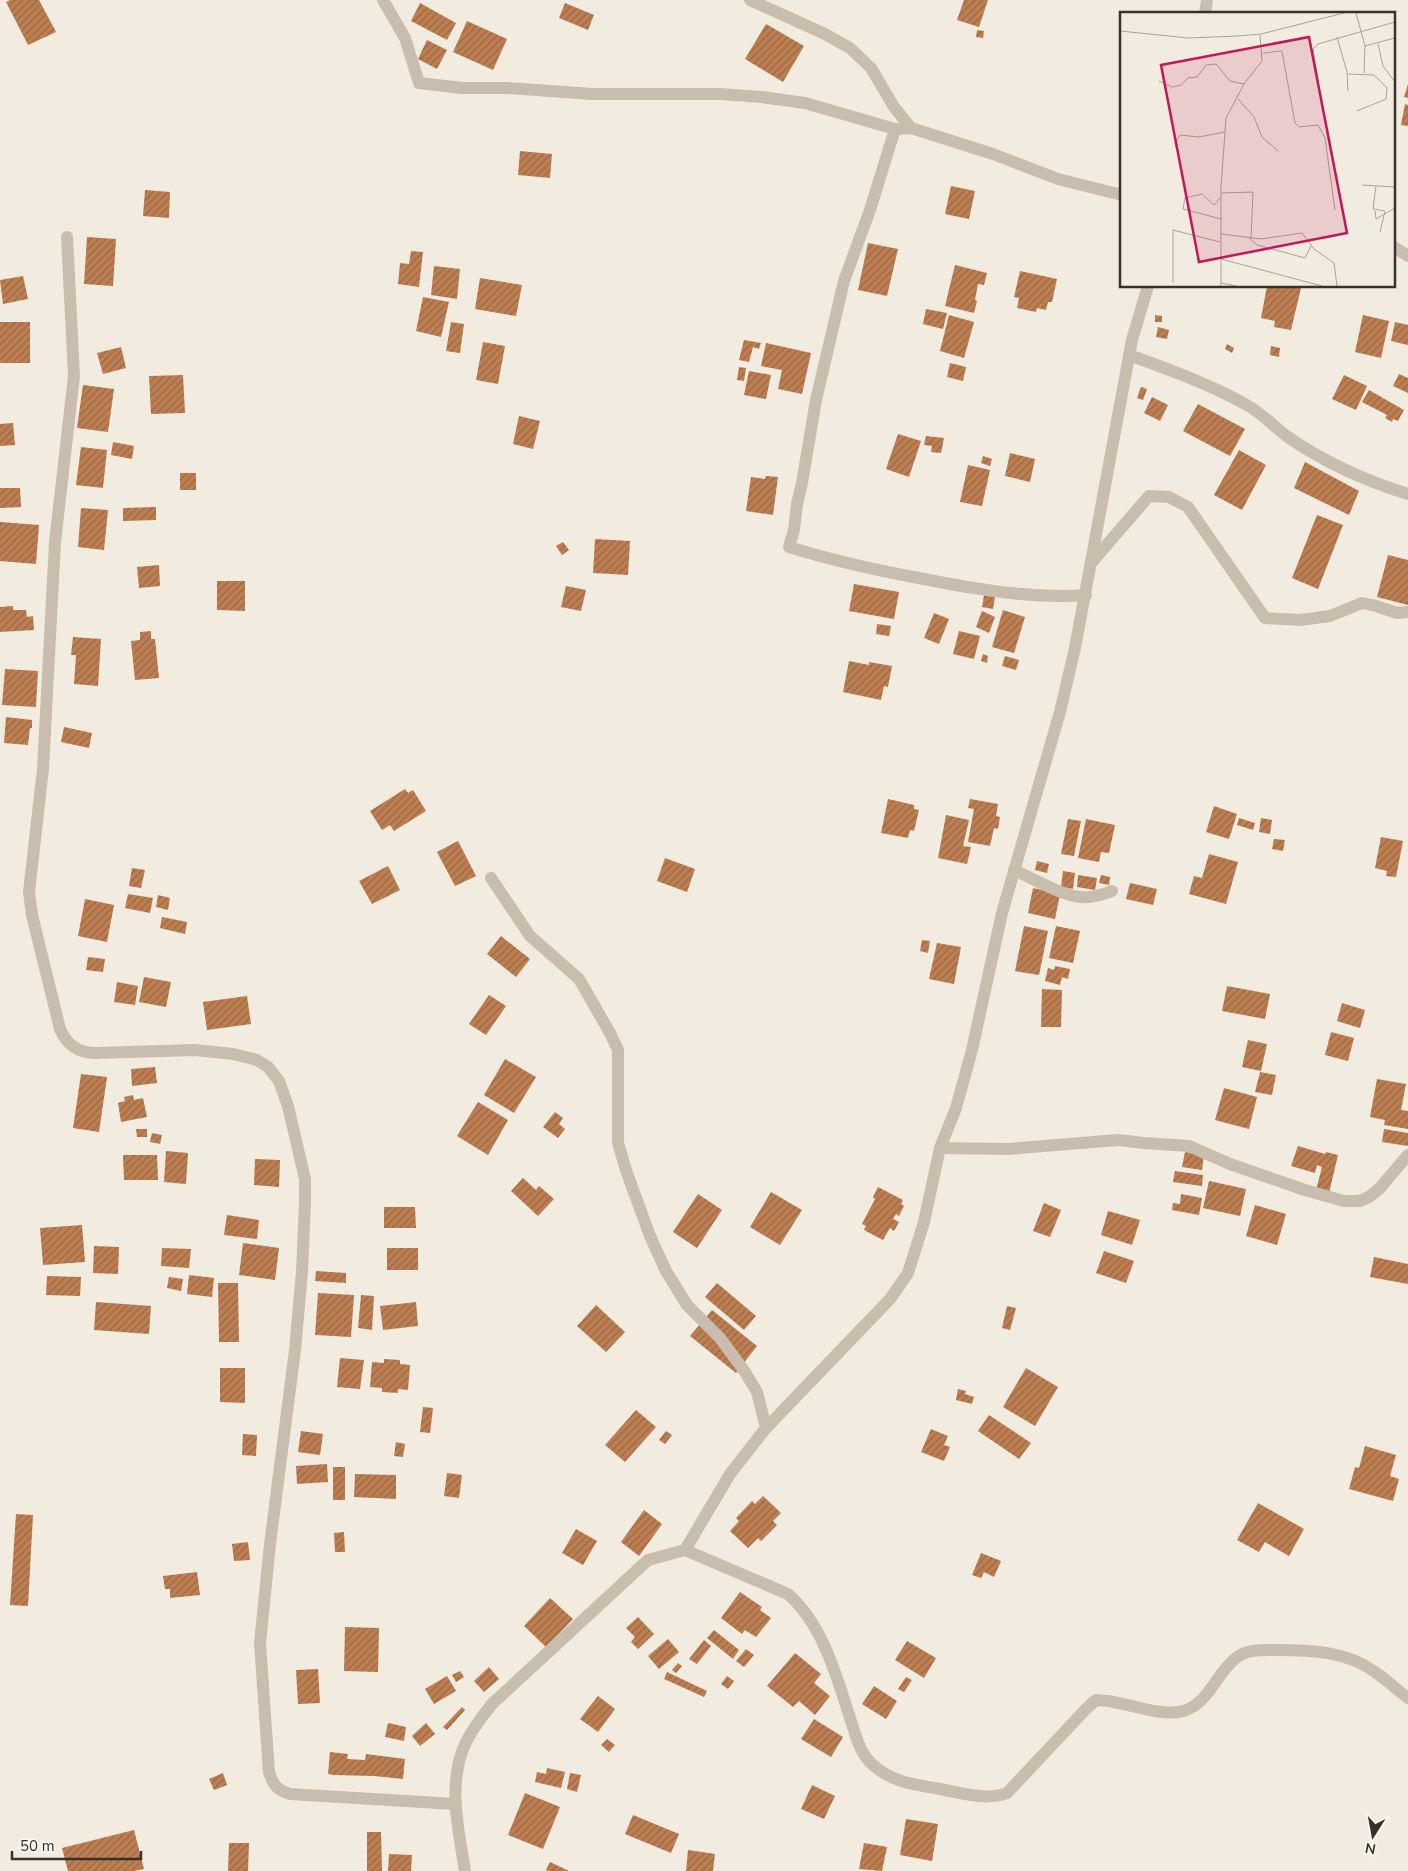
<svg xmlns="http://www.w3.org/2000/svg" width="1408" height="1871" font-family="'Nunito Sans',sans-serif">
  <style>
    .building { fill: url(#building-hatch) }
    .lines { fill: none; stroke-linecap: round; stroke-linejoin: round }
    .street { stroke: #c9bead; stroke-width: 12 }
    .inset-road { fill: none; stroke: #a8a198; stroke-width: 1 }
    .view { fill: #c2185b; fill-opacity: 0.15; stroke: #c2185b; stroke-width: 2.5 }
    .inset-edge { fill: none; stroke: #38312b; stroke-width: 2.5 }
  </style>
  <defs>
    <pattern id="building-hatch" width="6" height="6" patternUnits="userSpaceOnUse" patternTransform="scale(1.25)"><rect width="6" height="6" fill="#bd7e52"/><path d="M-1 1l2-2M0 6l6-6M5 7l2-2" fill="none" stroke="#9b6844"/></pattern>
  </defs>
  <rect width="100%" height="100%" fill="#f2ece0"/>
  <g class="building">
    <path d="M10,0h29l17,32 -28,13 -22,-43z"/>
    <path d="M964,0h24l-9,27 -22,-7z"/>
    <path d="M420,3l36,20 -9,17 -36,-19z"/>
    <path d="M565,3l29,12 -6,15 -29,-12z"/>
    <path d="M467,21l40,18 -14,31 -40,-18z"/>
    <path d="M766,24l38,22 -21,36 -38,-23z"/>
    <path d="M977,30l7,1 -1,7 -7,-1z"/>
    <path d="M427,40l20,10 -10,19 -19,-10z"/>
    <path d="M1408,84v14l-4,-1z"/>
    <path d="M1405,104l3,1v21l-7,-1z"/>
    <path d="M520,151l32,3 -2,24 -32,-3z"/>
    <path d="M951,186l24,5 -6,28 -24,-5z"/>
    <path d="M145,190l25,2 -1,26 -26,-2z"/>
    <path d="M87,237l29,2 -3,47 -29,-2z"/>
    <path d="M868,243l30,6 -11,47 -29,-6z"/>
    <path d="M411,251l12,1 -4,35 -21,-3 2,-21 9,1z"/>
    <path d="M955,265l32,8 -3,12 -6,-1 -3,16 2,1 -3,12 -29,-7z"/>
    <path d="M434,266l26,3 -3,30 -26,-4z"/>
    <path d="M1020,271l37,8 -5,23h-4l-2,8 -9,-2 -1,4 -19,-4 2,-10 -5,-1z"/>
    <path d="M23,276l5,23 -25,5 -3,-24z"/>
    <path d="M480,278l42,7 -6,31 -41,-7z"/>
    <path d="M1267,286h24l10,2 -10,42 -17,-3 1,-6 -14,-3z"/>
    <path d="M423,297l26,5 -8,35 -25,-6z"/>
    <path d="M926,309l21,4 -4,16 -20,-5z"/>
    <path d="M949,315l25,7 -10,36 -24,-7z"/>
    <path d="M1155,315l7,1v6h-7z"/>
    <path d="M1363,315l26,6 -8,37 -26,-6z"/>
    <rect x="0" y="322" width="30" height="41"/>
    <path d="M451,322l13,2 -4,29 -14,-2z"/>
    <path d="M1395,322l13,3v20l-17,-4z"/>
    <path d="M1158,327l11,3 -2,9 -11,-2z"/>
    <path d="M744,340l17,3 -2,6 -6,-2 -4,15 -10,-2z"/>
    <path d="M483,342l22,4 -7,38 -22,-4z"/>
    <path d="M766,343l45,10 -9,41 -24,-5 4,-19 -21,-4z"/>
    <path d="M1227,344l7,4 -2,5 -7,-4z"/>
    <path d="M1271,346l9,2 -1,9 -9,-2z"/>
    <path d="M121,347l5,21 -23,6 -6,-21z"/>
    <path d="M950,363l16,4 -3,14 -16,-4z"/>
    <path d="M739,367l7,1 -2,13 -7,-1z"/>
    <path d="M749,371l22,4 -5,24 -22,-4z"/>
    <path d="M1399,374l9,4v15l-15,-7z"/>
    <path d="M183,375l2,38 -34,1 -2,-38z"/>
    <path d="M1344,375l23,11 -11,24 -24,-11z"/>
    <path d="M83,385l31,4 -6,43 -31,-4z"/>
    <path d="M1141,387l6,2 -4,11 -6,-2z"/>
    <path d="M1369,390l35,20 -6,11 -5,-2 -1,3 -7,-4 2,-3 -25,-13z"/>
    <path d="M1152,397l16,8 -8,16 -16,-8z"/>
    <path d="M1198,404l47,25 -15,27 -47,-25z"/>
    <path d="M519,416l21,5 -7,28 -20,-5z"/>
    <path d="M13,423l2,22 -15,1v-22z"/>
    <path d="M898,434l23,7 -12,36 -23,-8z"/>
    <path d="M926,436l18,2 -3,15 -10,-1 1,-6 -8,-1z"/>
    <path d="M113,442l21,4 -2,13 -21,-4z"/>
    <path d="M81,447l26,3 -4,38 -27,-3z"/>
    <path d="M1239,450l27,15 -24,45 -28,-15z"/>
    <path d="M1010,453l25,6 -5,23 -25,-6z"/>
    <path d="M983,456l9,3 -2,7 -9,-3z"/>
    <path d="M1305,462l54,29 -10,24 -55,-27z"/>
    <path d="M968,465l22,5 -8,36 -22,-4z"/>
    <rect x="180" y="473" width="16" height="17"/>
    <path d="M766,476l12,1 -5,38 -27,-4 5,-34 14,2z"/>
    <path d="M0,488h20l1,19 -21,1z"/>
    <path d="M156,507v13l-33,1v-13z"/>
    <path d="M81,508l27,2 -4,40 -26,-3z"/>
    <path d="M1317,515l26,10 -25,64 -26,-11z"/>
    <path d="M0,522l39,3 -3,39 -36,-3z"/>
    <path d="M595,539l35,2 -2,34 -35,-2z"/>
    <path d="M563,542l6,8 -7,5 -6,-9z"/>
    <path d="M1388,555l20,5v45l-31,-8z"/>
    <path d="M159,565l1,21 -21,2 -2,-21z"/>
    <path d="M217,581h28v30l-28,-1z"/>
    <path d="M854,584l45,8 -5,27 -45,-8z"/>
    <path d="M566,586l20,4 -5,21 -20,-4z"/>
    <path d="M984,595l11,2 -2,12 -11,-2z"/>
    <path d="M13,606v4h13l1,7 6,-1 1,14 -34,2v-25z"/>
    <path d="M1003,610l22,7 -11,36 -22,-6z"/>
    <path d="M982,611l13,6 -6,16 -13,-6z"/>
    <path d="M934,613l15,6 -10,25 -15,-6z"/>
    <path d="M877,624l14,2 -2,10 -13,-2z"/>
    <path d="M151,631v8h4l4,39 -24,2 -4,-39 9,-1v-8z"/>
    <path d="M959,631l21,5 -6,23 -21,-5z"/>
    <path d="M73,637l28,2 -3,47 -24,-2 2,-29h-5z"/>
    <path d="M983,654l5,2 -1,7 -6,-2z"/>
    <path d="M1005,656l14,4 -3,10 -14,-4z"/>
    <path d="M849,661l20,4v-3l23,4 -4,21 -4,-1 -3,14 -38,-8z"/>
    <path d="M5,669l33,2 -2,36 -34,-2z"/>
    <path d="M6,717l26,3v8h-2l-2,17 -24,-2z"/>
    <path d="M64,727l28,6 -3,15 -28,-6z"/>
    <path d="M405,789l3,4 5,-3 13,21 -32,20 -4,-6 -8,5 -12,-19z"/>
    <path d="M888,799l26,6v4l5,1 -5,21 -4,-1 -2,8 -27,-5z"/>
    <path d="M970,799l28,5 -2,12 4,1 -2,12 -4,-1 -4,18 -22,-4 6,-33 -6,-1z"/>
    <path d="M1214,806l23,8 -8,25 -23,-7z"/>
    <path d="M946,815l23,5 -6,26 8,1 -4,17 -29,-6z"/>
    <path d="M1239,818l16,5 -2,7 -16,-5z"/>
    <path d="M1261,818l11,2 -2,14 -11,-2z"/>
    <path d="M1068,819l13,2 -7,35 -13,-2z"/>
    <path d="M1086,819l29,6 -6,28 -8,-1 -2,10 -21,-4z"/>
    <path d="M1381,837l22,4 -7,36 -10,-1 1,-5 -12,-3z"/>
    <path d="M1274,839l11,1 -2,11 -11,-2z"/>
    <path d="M458,841l18,35 -21,10 -18,-34z"/>
    <path d="M1209,854l29,8 -12,42 -37,-10 5,-18 8,2z"/>
    <path d="M665,858l30,11 -8,23 -30,-11z"/>
    <path d="M1037,861l12,3 -2,9 -12,-3z"/>
    <path d="M388,866l12,24 -28,14 -13,-23z"/>
    <path d="M132,868l13,2 -4,18 -12,-2z"/>
    <path d="M1063,871l12,2 -2,16 -12,-2z"/>
    <path d="M1078,875l19,3 -2,12 -18,-3z"/>
    <path d="M1101,875l9,2 -1,8 -10,-2z"/>
    <path d="M1130,883l27,6 -4,16 -27,-6z"/>
    <path d="M1033,888l27,6 -5,25 -27,-6z"/>
    <path d="M128,894l25,4 -3,15 -25,-5z"/>
    <path d="M158,895l12,3 -2,12 -12,-3z"/>
    <path d="M85,899l29,6 -7,37 -29,-6z"/>
    <path d="M162,917l25,5 -2,12 -25,-6z"/>
    <path d="M1024,926l24,5 -9,44 -24,-4z"/>
    <path d="M1056,926l24,5 -7,32 -24,-5z"/>
    <path d="M501,936l29,23 -14,18 -29,-23z"/>
    <path d="M922,940l8,1 -2,12 -8,-2z"/>
    <path d="M937,943l24,4 -7,37 -25,-5z"/>
    <path d="M88,957l17,2 -2,13 -17,-2z"/>
    <path d="M1055,966l15,3 -2,10 -6,-2 -2,8 -15,-4 3,-13 6,2z"/>
    <path d="M144,977l27,5 -5,25 -27,-5z"/>
    <path d="M117,982l21,4 -3,19 -21,-3z"/>
    <path d="M1227,986l43,8 -5,25 -43,-8z"/>
    <path d="M1042,989l20,1 -1,37h-20z"/>
    <path d="M489,995l17,11 -20,29 -17,-11z"/>
    <path d="M247,996l4,28 -44,6 -4,-28z"/>
    <path d="M1342,1003l23,7 -5,18 -23,-7z"/>
    <path d="M1331,1032l23,6 -6,23 -23,-6z"/>
    <path d="M1248,1040l19,4 -6,27 -19,-4z"/>
    <path d="M505,1059l31,18 -22,36 -30,-18z"/>
    <path d="M155,1067l2,16 -25,3 -1,-17z"/>
    <path d="M1260,1072l16,3 -4,20 -17,-3z"/>
    <path d="M81,1074l26,3 -8,55 -26,-4z"/>
    <path d="M1377,1079l29,5 -5,26 7,1v18l-24,-4 1,-5 -15,-3z"/>
    <path d="M1224,1088l33,9 -8,32 -34,-9z"/>
    <path d="M133,1095l1,5 9,-2 4,19 -26,5 -3,-19 7,-2 -1,-4z"/>
    <path d="M478,1102l30,18 -20,35 -31,-19z"/>
    <path d="M555,1112l8,6 -4,6 6,5 -7,9 -15,-11z"/>
    <path d="M136,1129h11v8h-10z"/>
    <path d="M1384,1129l24,4v13l-26,-4z"/>
    <path d="M152,1133l10,2 -2,9 -10,-2z"/>
    <path d="M1298,1146l27,8 1,-2 12,3 -9,38 -13,-3 6,-23 -5,-2 -2,8 -24,-7z"/>
    <path d="M166,1151l22,2 -2,31 -22,-2z"/>
    <path d="M1185,1152l19,3 -2,15 -20,-3z"/>
    <path d="M123,1155h34l1,25h-34z"/>
    <path d="M255,1159l25,1 -1,27 -25,-2z"/>
    <path d="M1175,1171l28,4 -1,11 -29,-4z"/>
    <path d="M523,1178l13,12 3,-4 15,13 -16,17 -27,-25z"/>
    <path d="M1209,1181l37,8 -6,27 -37,-8z"/>
    <path d="M878,1187l25,13 -2,4 3,2 -5,10 -3,-2 -3,5 6,3 -5,9 -4,-3 -7,12 -19,-10 2,-4 -4,-2 13,-25 -2,-2z"/>
    <path d="M771,1192l31,18 -22,35 -30,-18z"/>
    <path d="M698,1194l24,16 -25,38 -24,-16z"/>
    <path d="M1181,1194l21,4 -3,17 -27,-5 1,-7 7,1z"/>
    <path d="M1044,1203l17,7 -11,27 -17,-6z"/>
    <path d="M1255,1205l31,9 -9,31 -31,-9z"/>
    <path d="M384,1207h31l1,21h-32z"/>
    <path d="M1108,1211l32,9 -8,25 -31,-10z"/>
    <path d="M227,1215l32,5 -2,19 -33,-4z"/>
    <path d="M82,1225l3,37 -42,3 -3,-37z"/>
    <path d="M243,1243l36,5 -4,32 -36,-5z"/>
    <path d="M94,1246l25,1 -1,27 -25,-1z"/>
    <path d="M162,1248l29,1 -2,19 -28,-2z"/>
    <rect x="387" y="1248" width="31" height="22"/>
    <path d="M1104,1251l30,10 -8,22 -30,-10z"/>
    <path d="M1374,1257l34,7v20l-38,-7z"/>
    <path d="M316,1271l30,2v10l-31,-2z"/>
    <path d="M189,1275l25,3 -2,19 -25,-3z"/>
    <path d="M47,1276l34,1 -1,19 -34,-1z"/>
    <path d="M169,1277l14,2 -2,12 -14,-3z"/>
    <path d="M218,1283h20l1,59h-20z"/>
    <path d="M717,1283l39,33 -12,14 -39,-33z"/>
    <path d="M318,1293l36,2 -3,42 -36,-2z"/>
    <path d="M361,1295l13,1 -2,34 -14,-2z"/>
    <path d="M96,1302l55,4 -2,28 -55,-4z"/>
    <path d="M416,1302l2,24 -35,4 -3,-24z"/>
    <path d="M596,1305l29,27 -19,20 -29,-26z"/>
    <path d="M1007,1306l9,2 -6,22 -8,-2z"/>
    <path d="M712,1310l45,36 -21,27 -46,-37z"/>
    <path d="M340,1358l24,2 -4,29 -23,-2z"/>
    <path d="M384,1359l16,1v4l10,1 -2,25 -10,-1v4l-16,-1v-4l-12,-1 2,-25 12,1z"/>
    <path d="M220,1368h25v35l-25,-1z"/>
    <path d="M1026,1368l32,19 -23,39 -32,-19z"/>
    <path d="M958,1389l8,2 -1,3 9,3 -2,7 -16,-4z"/>
    <path d="M423,1407l10,1 -3,25 -10,-1z"/>
    <path d="M636,1410l20,17 -31,35 -20,-17z"/>
    <path d="M989,1415l42,28 -12,16 -41,-28z"/>
    <path d="M931,1429l17,7 -4,9 6,2 -6,14 -23,-9z"/>
    <path d="M301,1431l22,3 -3,21 -22,-3z"/>
    <path d="M666,1431l6,4 -7,9 -6,-4z"/>
    <path d="M243,1434l14,1 -1,21 -14,-1z"/>
    <path d="M396,1442l9,2 -2,13 -9,-1z"/>
    <path d="M1365,1446l31,9 -6,21 9,3 -6,22 -44,-12 6,-22 4,1z"/>
    <path d="M327,1464l1,18 -31,2 -1,-18z"/>
    <rect x="333" y="1467" width="12" height="33"/>
    <path d="M447,1473l15,2 -3,23 -15,-2z"/>
    <path d="M355,1474l41,1v24l-42,-2z"/>
    <path d="M763,1496l18,17 -8,8 4,4 -16,16 -3,-3 -10,10 -18,-17 9,-10 -3,-3 16,-17 3,3z"/>
    <path d="M1258,1503l46,26 -15,27 -24,-14 -6,10 -22,-12z"/>
    <path d="M644,1510l18,14 -23,32 -18,-14z"/>
    <path d="M16,1514l17,1 -5,91 -18,-1z"/>
    <path d="M576,1529l21,12 -14,24 -21,-12z"/>
    <path d="M344,1532l1,20h-10l-1,-19z"/>
    <path d="M248,1542l2,18 -16,1 -2,-17z"/>
    <path d="M981,1553l20,8 -7,16 -10,-5 -3,6 -9,-3z"/>
    <path d="M197,1572l3,23 -30,3v-9h-5l-2,-13z"/>
    <path d="M740,1592l22,15 -2,3 11,8 -15,19 -11,-7 -3,4 -21,-16z"/>
    <path d="M550,1598l23,21 -27,28 -22,-21z"/>
    <path d="M638,1617l16,17 -16,15 -7,-7 4,-5 -9,-9z"/>
    <path d="M345,1627l34,1 -1,44 -34,-1z"/>
    <path d="M714,1630l25,20 -6,9 -26,-21z"/>
    <path d="M668,1639l11,13 -20,17 -11,-13z"/>
    <path d="M704,1640l7,6 -14,18 -8,-5z"/>
    <path d="M907,1641l29,17 -12,20 -29,-18z"/>
    <path d="M746,1649l8,6 -10,12 -8,-6z"/>
    <path d="M795,1653l26,21 -7,9 16,13 -15,19 -16,-14 -6,6 -26,-21z"/>
    <path d="M678,1663l4,3 -6,7 -4,-3z"/>
    <path d="M489,1667l10,12 -15,13 -10,-11z"/>
    <path d="M318,1669l2,34 -22,1 -2,-34z"/>
    <path d="M460,1671l4,6 -8,5 -4,-7z"/>
    <path d="M667,1672l40,19 -3,6 -40,-18z"/>
    <path d="M447,1676l9,15 -22,13 -9,-15z"/>
    <path d="M727,1676l7,5 -6,8 -7,-5z"/>
    <path d="M906,1677l6,3 -8,12 -6,-3z"/>
    <path d="M874,1686l23,15 -11,18 -24,-15z"/>
    <path d="M598,1696l17,13 -17,23 -18,-13z"/>
    <path d="M462,1707l3,3 -18,20 -4,-3z"/>
    <path d="M814,1719l29,18 -12,20 -30,-18z"/>
    <path d="M388,1723l18,4 -2,14 -19,-4z"/>
    <path d="M426,1723l9,11 -15,12 -8,-10z"/>
    <path d="M607,1739l8,6 -6,7 -8,-7z"/>
    <path d="M330,1752l18,2 -1,5 18,1 1,-6 39,5 -2,20 -29,-3 -40,-1 -6,-1z"/>
    <path d="M547,1768l18,4 -4,16 -26,-6 2,-10 9,2z"/>
    <path d="M223,1773l4,12 -13,5 -5,-11z"/>
    <path d="M570,1773l11,2 -4,17 -10,-3z"/>
    <path d="M812,1785l23,11 -11,23 -23,-10z"/>
    <path d="M525,1793l35,14 -17,42 -35,-14z"/>
    <path d="M633,1815l46,19 -8,19 -46,-19z"/>
    <path d="M906,1819l32,5 -6,37 -32,-6z"/>
    <path d="M134,1830l10,39 -10,2h-66l-6,-23z"/>
    <path d="M367,1832h14l1,39h-15z"/>
    <path d="M229,1843h20l-1,28h-20z"/>
    <path d="M864,1843l23,4 -5,24 -23,-2z"/>
    <path d="M688,1850l27,4 -2,17h-27z"/>
    <path d="M389,1854l23,1 -1,16h-23z"/>
    <path d="M550,1862l19,9h-21l-2,-1z"/>
  </g>
  <g class="lines">
    <g class="street">
      <path d="M383,0l22,38 14,45 43,5h46l84,6h128l41,3 44,6 90,26 16,-1 82,26 65,25 64,16"/>
      <path d="M750,0l75,34 25,14 21,20 23,39 17,21"/>
      <path d="M1205,14l2,-14"/>
      <path d="M895,129l-25,81 -26,71 -28,119 -14,83 -5,21 -3,26 -5,17c42,13 86,23 130,31 55,11 111,21 167,17"/>
      <path d="M67,237l7,139 -19,166 -12,227 -14,123 3,23 28,114c7,16 18,24 36,24l99,-3 38,4 24,6 11,7 11,14 9,25 17,73v23l-3,70 -7,78 -25,194 -10,99 9,129c4,13 8,18 21,22l165,10"/>
      <path d="M1394,247l14,9"/>
      <path d="M1129,355c39,14 80,29 116,49 16,8 28,22 43,33 36,25 78,44 120,57"/>
      <path d="M1092,562l57,-66 20,1 19,10 77,111 35,2 30,-4 32,-13 14,3 21,7 11,-1"/>
      <path d="M1014,870c18,8 48,26 67,27 10,1 21,-2 31,-6"/>
      <path d="M491,878l39,58 49,43 31,54 8,17v93l9,30 23,63 16,35 21,34 33,33 25,34 12,20 9,36"/>
      <path d="M940,1148l68,1 110,-9 26,3 45,3 41,18 75,26 39,11h16l9,-4 11,-9 28,-33"/>
      <path d="M685,1550l103,44c35,31 48,81 62,124 6,17 9,35 23,47 18,17 44,20 67,24 20,4 47,12 67,4l79,-84 10,-9c27,0 63,18 87,11 26,-7 33,-38 53,-53 11,-9 26,-8 40,-8 34,0 71,1 99,22 12,8 22,18 33,26"/>
      <path d="M465,1871c-6,-39 -17,-83 -2,-122 7,-17 18,-31 29,-45l156,-144 37,-10 45,-76 36,-46 124,-129 18,-26 16,-51 16,-74 16,-40 16,-58 30,-137 58,-201 15,-64 57,-308 16,-54"/>
    </g>
  </g>
  <g transform="translate(1120 12)">
    <rect width="275" height="275" fill="#f2ece0"/>
    <path class="inset-road" d="M236,1l9,33 -1,27M0,19l68,7 50,-2 23,-2 83,-21M217,25l10,35 1,19M258,32l5,22 12,16M245,34l30,-8M143,41l19,-2 13,72 4,4 19,-2 7,13 10,72M197,62l-4,-25 5,-5 77,-22M228,62l26,1 13,13 -1,11 -29,12M39,69l13,6 9,-2 7,-7 9,-1 9,-12 10,-1 14,17 14,3M118,87l16,18 8,20 16,14M57,138l-2,-7 5,-8 19,2 26,-5M242,173l33,2M256,174l-3,23 12,2 -5,21M101,181l32,-1 -2,46M101,185l-7,8 -12,-11 -17,4 -2,11 38,10M255,199l1,8 19,-11M101,222l40,5 41,-6 12,16 20,14 3,23M129,226l8,7 48,13 6,-12M101,247l101,27M53,271v-53l47,12M101,271l15,3M101,274v-99l5,-69 18,-34 18,-23 -2,-26"/>
    <path class="view" d="M189,25l38,196 -148,29 -38,-197z"/>
    <rect width="275" height="275" class="inset-edge"/>
  </g>
  <g transform="translate(1373 1836) rotate(191)" stroke="#f9f6ed" stroke-width="4" paint-order="stroke">
  <path d="M0-4L9 19L0 12L-9 19Z" fill="#38312b"/>
  <text y="-8" font-size="14" font-weight="bold" text-anchor="middle" fill="#38312b">N</text>
  </g>
  <path d="M12 1851v8h129v-8" fill="none" stroke="#38312b" stroke-width="2.5"/>
  <text x="20" y="1851" font-size="15" fill="#38312b" stroke="#f9f6ed" stroke-width="4" paint-order="stroke">50 m</text>
</svg>
